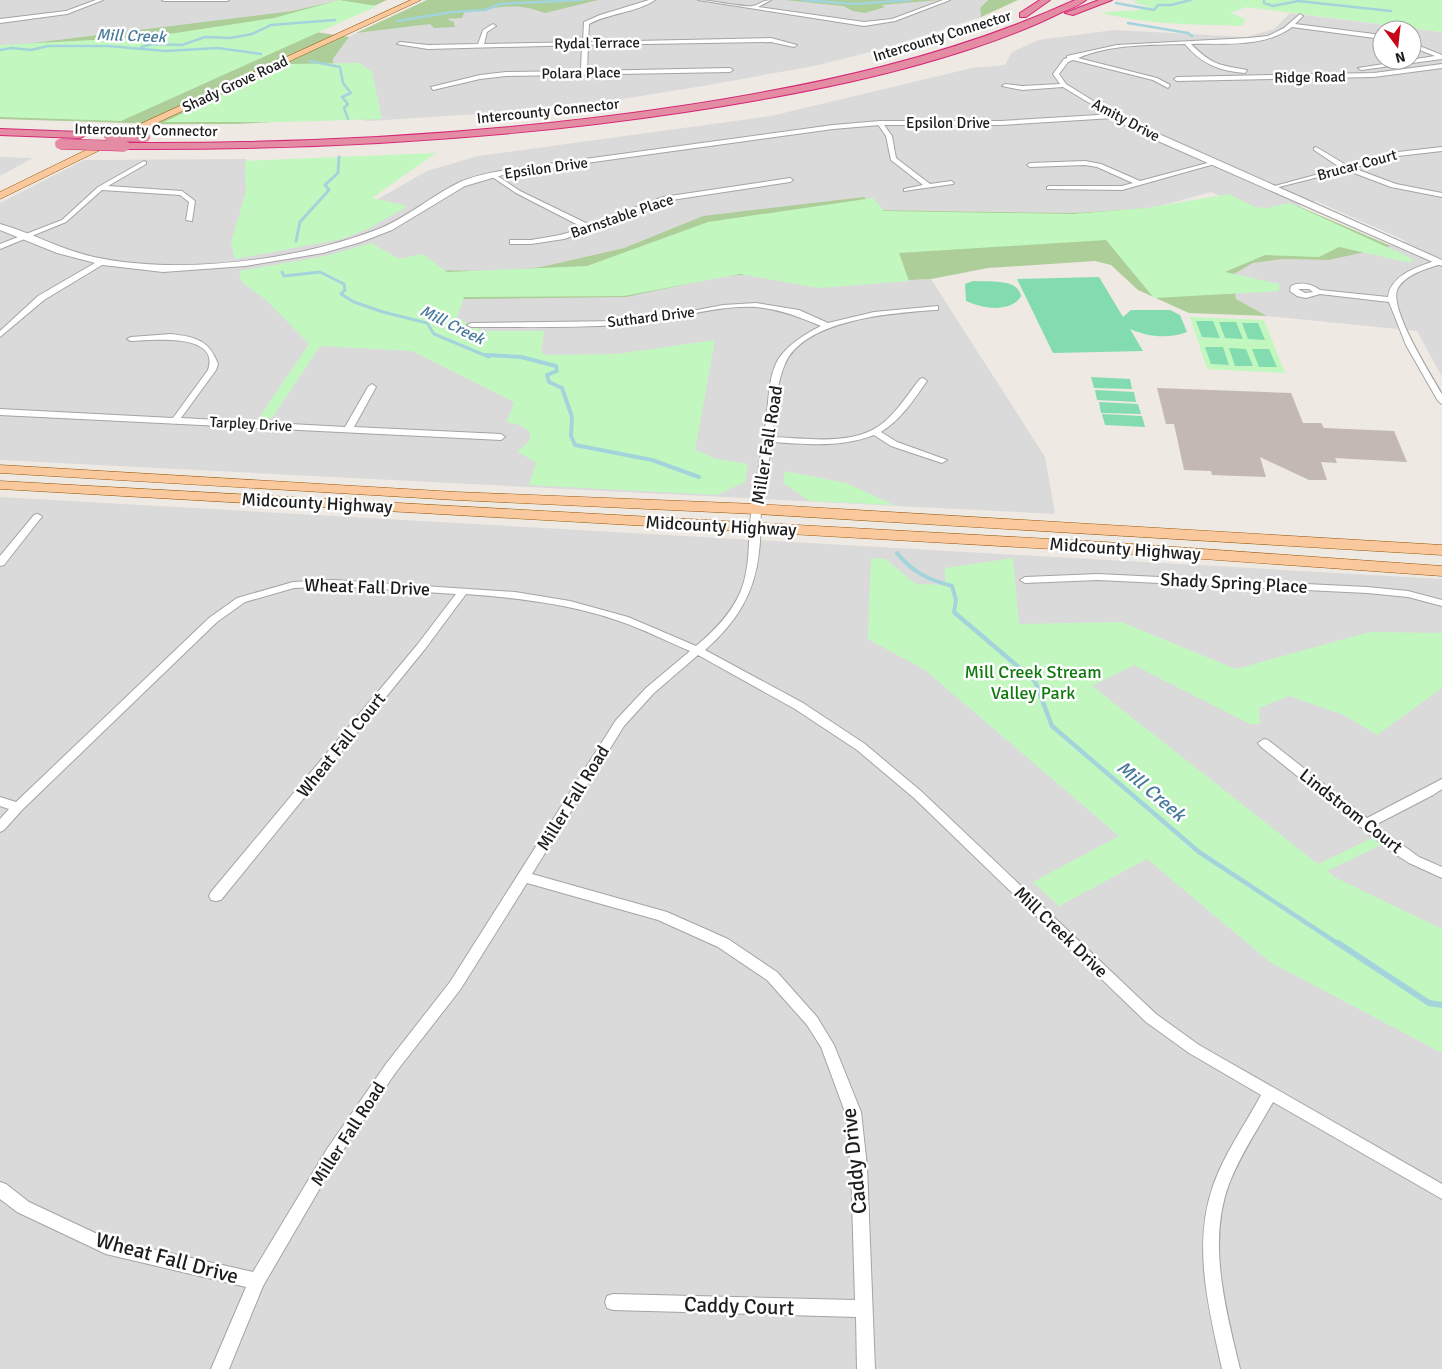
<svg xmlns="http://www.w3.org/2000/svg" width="1442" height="1369" font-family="Signika,sans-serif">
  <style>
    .residential { fill: #dbdada; fill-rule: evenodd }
    .forest { fill: #adcd99 }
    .park { fill: #c2f8c0 }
    .pitch { fill: #82dcb0 }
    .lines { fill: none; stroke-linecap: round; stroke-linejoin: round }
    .stream-far4 { stroke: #a4d4db; stroke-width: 2.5 }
    .stream-far3 { stroke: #a4d4db; stroke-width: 3 }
    .stream-far2 { stroke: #a4d4db; stroke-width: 4 }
    .stream-far1 { stroke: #a4d4db; stroke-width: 4.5 }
    .stream { stroke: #a4d4db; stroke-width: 6 }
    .building { fill: #c3b8b3 }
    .minor-casing { stroke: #a4a4a4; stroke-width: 2 }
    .tertiary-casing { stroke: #a4a4a4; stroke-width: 2 }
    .primary-casing { stroke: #945503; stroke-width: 1 }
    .motorway-casing { stroke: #d52775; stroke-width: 2 }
    .minor { fill: #fff; fill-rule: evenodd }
    .tertiary { fill: #fff; fill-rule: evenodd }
    .primary { fill: #fac89d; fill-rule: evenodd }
    .motorway { fill: #e58ca5; fill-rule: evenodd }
    .motorway-bridge-casing { stroke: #d52775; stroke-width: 11; stroke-linecap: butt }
    .motorway-bridge { stroke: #e58ca5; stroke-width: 10 }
    .labels { text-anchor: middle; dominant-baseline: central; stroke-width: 5; stroke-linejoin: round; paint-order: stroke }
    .far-street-label { font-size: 15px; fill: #1d1d1d; stroke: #fff }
    .far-water-label { font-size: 16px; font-style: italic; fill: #46799c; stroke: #fff }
    .street-label { font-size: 18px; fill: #1d1d1d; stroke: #fff }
    .park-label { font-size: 18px; fill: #0f790d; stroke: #fff }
    .water-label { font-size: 19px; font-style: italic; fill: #46799c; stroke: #fff }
    .near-street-label { font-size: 21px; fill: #1d1d1d; stroke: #fff }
  </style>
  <rect width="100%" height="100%" fill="#eee9e3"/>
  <g class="residential">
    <path d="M0,0h340l-48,11 -292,36z"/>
    <path d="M428,0h560l-8,8 1,9 -103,33 -64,16 -111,20 -112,18 -83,8 -139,9 -21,-3 -7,-4 -8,-55 16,-22z"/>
    <path d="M1290,13l152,19v345l-25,-46 -150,-15 -31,-17 -4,-24 21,-12 30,-4 46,1 77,-19 -90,-40 -53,15 -52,-24 -58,16 -79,5 -199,-3 -172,6 -79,32 -83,19 -36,4 220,5 52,-3 70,10 84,-4 114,178 10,57 -1055,-54v-257l84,-43 162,-1v94l100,-17 32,-37 49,-28 51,-15 293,-40 201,-48 33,-3 7,-13 26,-12 76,-10 132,7 28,-8zM1382,30h30v30h-30z"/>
    <path d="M0,157l33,1 -33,18z"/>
    <path d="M0,497l1442,82v790h-1442z"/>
  </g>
  <g class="forest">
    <path d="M340,0h47l-71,32 33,5 -16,22 8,54 7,5 -112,6h-74l-162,-5v-72l292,-36z"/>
    <path d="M427,0h171l-53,13c-33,-13 -48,-3 -80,-2l-3,7 -16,1 8,3 1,5 -21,1 -4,-4 -74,9z"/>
    <path d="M785,0h154l-58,5 4,2 -20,6 -12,-2 -10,-5z"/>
    <path d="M988,0h30l-37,17 -1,-9z"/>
    <path d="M864,197l11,13 199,3 79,-5 110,8 35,-10 93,40 -62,14 -46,-1 -30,4 -21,12 4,24 31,17 -78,-3 -51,-23 -27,-25 -16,-4 -107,7 -57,11 -84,4 -70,-10 -52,3 -99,21 -235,3 15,-30 99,1 36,-4 83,-19 79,-32z"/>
  </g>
  <g class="park">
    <path d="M339,0l38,6 -256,115 -121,-4v-72l149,-8 125,-19z"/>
    <path d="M1136,0h306v32l-196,-25 -15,6 14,6 -2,6c-7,2 -12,0 -19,0 -40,0 -82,-2 -122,-12 15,-4 34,1 46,-7l-14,-3z"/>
    <path d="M359,63l13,9 10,47 -98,3h-120l125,-58z"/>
    <path d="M436,153l-64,45 36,8 -38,22 -28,11 -107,20 -4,-16 15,-52 -1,-30z"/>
    <path d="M1229,194l26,13 12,1 23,-5 121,55v5l-72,-16 -20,10 -54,-2 -40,17 54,12v7l-125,7 -48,-58 -207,13 10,28 -90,7 -79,-14 -116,22 -160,1 -7,21 25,13h62l-3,21 5,3 71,-1 98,-14 -20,110 21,9 32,5 -3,18 -28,13 -188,-10 7,-22 -19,-12c25,-14 11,-26 -10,-29l7,-20 -102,-51 -92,-5 -48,72h-13l50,-74 -43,-44 -25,-19 -2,-10 87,-15 45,-13 28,16 24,-5 24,18 140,-6 121,-44 165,-24 11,13 189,3 73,-6z"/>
    <path d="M1190,317l74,3 21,53 -78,-4z"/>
    <path d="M785,471l61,12 48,22 -84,-4 -27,-18z"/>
    <path d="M871,558l14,1 31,25 30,1 -1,-17 68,-10 6,66 102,-2 115,47 134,-37 72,1v55l-65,47 -33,-20 -55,-19 -30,12 1,16h-10l-116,-59 -42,21 226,178 54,-26 9,7 -54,26 9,7 106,51v124l-172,-91 -123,-103 -88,47 -26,-24 86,-46 -194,-166 -57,-31z"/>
  </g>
  <g class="pitch">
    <path d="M1099,277l24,40 8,-7h39l10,5 7,17c-19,7 -39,5 -57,-3l13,22 -90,2 -36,-74z"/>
    <path d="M973,281c14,1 45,-3 48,15 -10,18 -40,12 -55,5l-1,-17z"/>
    <path d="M1196,321h17l7,17 -18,-1z"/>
    <path d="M1219,322h17l7,17 -18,-1z"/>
    <path d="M1242,323h16l7,17 -17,-1z"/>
    <path d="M1205,347h18l6,18 -18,-1z"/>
    <path d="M1229,348l17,1 7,17h-18z"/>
    <path d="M1252,349h17l8,18h-18z"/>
    <path d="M1091,377l39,2 2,10 -38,-1z"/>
    <path d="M1095,390l39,2 2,10 -39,-2z"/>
    <path d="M1099,402l39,2 3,10 -40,-1z"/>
    <path d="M1102,414l40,2 3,11 -40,-2z"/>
  </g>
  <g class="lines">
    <g class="stream-far4">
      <path d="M802,0l54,4 55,-4"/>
      <path d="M1264,0v3l9,3 25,-5 93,10"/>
      <path d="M1116,3l38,7 4,-5h13l20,-5"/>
      <path d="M398,21l54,-9 33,-2 15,-6 82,-4"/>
      <path d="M1128,23l60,10 4,3"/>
      <path d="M141,47l12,-3 29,1 23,-8 25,1 22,-4 19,-9 64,-5"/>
      <path d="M0,50l12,-2 19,2 17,-4h60l57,5 53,-3 43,6"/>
      <path d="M309,61l31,6 3,16 8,10 -9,4 6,7 -4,4 4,11"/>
    </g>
    <g class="stream-far3">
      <path d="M296,241l4,-19 29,-32 -4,-5 13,-12 1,-16"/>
      <path d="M282,272l2,4 36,-4 24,12 1,6 -4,4 13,8 29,10 44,11 7,11 55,23"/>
    </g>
    <g class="stream-far2">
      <path d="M486,355l35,2 35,9 1,5 -10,4 2,7 13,6 10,29 -1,19 4,9 77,15 47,17"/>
      <path d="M897,553c15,19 32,27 55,33l4,14 -2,12 2,2"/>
    </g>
    <path class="stream-far1" d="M955,613l80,68 17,45 147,126 141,93"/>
    <path class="stream" d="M1338,943l91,60 13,2"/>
  </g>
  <path class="building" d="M1157,388l134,5 12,30h18l3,5 70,3 13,31 -72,-4 2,5 -16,-1 6,18h-18l-49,-23 6,20 -54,-2 -1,-4 -27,-1 -10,-46h-8z"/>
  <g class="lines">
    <defs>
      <g id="minor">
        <path d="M96,0h7l-36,14 -67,9v-4l66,-8z"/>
        <path d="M162,0h67l-2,1h-63z"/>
        <path d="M649,0h6c-19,13 -46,13 -66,24l-1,18 183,-4 26,7 -3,2 -23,-5 -183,3 -1,26 143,-3 3,2 -3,2 -224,4 -26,3 -47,11 -2,-3 49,-12 26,-3 75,-1 1,-26 -154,4 -31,-5 3,-2 28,3 50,-1 5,-14 10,-6 3,2 -9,6 -3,12 99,-2 1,-20 16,-7z"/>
        <path d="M698,0c13,0 46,8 55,6 7,-2 11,-6 18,-6l-13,7 106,15 28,-3 51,-19h7l-55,21 -31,5z"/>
        <path d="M1300,14l3,2 -8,8 87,11v4l-90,-12c-27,21 -69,16 -101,17 21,21 28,21 56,26l-2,3c-25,-2 -44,-9 -60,-29 -35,1 -74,0 -107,14l79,20 13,7 -2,3 -15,-8 -80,-20 -5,2 -9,12 7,10 50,31v2l-2,1 -51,-31 -41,3 -20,-4 3,-2 17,2 38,-2 -7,-10 11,-15 3,-1v-2l50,-11 132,-7 19,-2 16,-8z"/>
        <path d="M1412,43l30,12v4l-81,11 -3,-2 77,-12 -23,-9z"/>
        <path d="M1442,64v4l-68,9 -197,4 -3,-2 3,-2 197,-4z"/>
        <path d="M878,122h4l10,14 4,22 34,26 21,-3 3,2 -1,1 -49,7v-2l19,-4 -32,-25 -5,-24 -9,-13z"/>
        <path d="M1316,147l32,19 50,-14 44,-5v4l-44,5 -45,12 43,16 46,9v4l-51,-10 -45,-17 -75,19v-2l70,-19 -27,-18v-2z"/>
        <path d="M144,161l2,1v2l-38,22 74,5 13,10 -3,20 -6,-1 3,-18 -9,-7 -78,-5 -36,32 -66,27v-5l62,-24 36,-33z"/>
        <path d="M1085,161l16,3 39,17 75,-20 3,2 -96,27 -75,-1v-2l2,-1h73l11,-3 -36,-16 -12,-2 -55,2 -3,-2 3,-2z"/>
        <path d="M493,173l27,18 70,34 73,-28 127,-19 3,2 -3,2 -125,19 -55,22 -46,16 -33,5h-21v-4h21l29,-5 24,-7 -68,-35 -25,-17v-2z"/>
        <path d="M100,260l7,2 -63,38 -44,37v-6l38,-35z"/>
        <path d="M1437,260h5v4c-14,4 -36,10 -44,24 -11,18 33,87 44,106v10l-4,-3 -32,-56 -17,-43 -69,-8 -14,4 -9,-2 -7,-5 1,-5c9,-5 21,-2 29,4l68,7c3,-23 30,-30 49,-37zM1298,289h11l4,3 -8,1z"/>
        <path d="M756,303l43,7 29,13 46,-11 64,-6v4h-3c-42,3 -131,9 -150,54 -10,22 -9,49 -13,73 34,1 77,9 107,-11 17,-12 28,-31 41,-47l3,-1 4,3c-13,18 -26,39 -46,51l16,10 50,18 -5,3 -51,-17 -17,-11c-33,13 -68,9 -102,7 -3,22 -10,46 -11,68 -1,14 0,28 -2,42 -4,41 -23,71 -54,98l98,53 62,41 57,48 234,222 43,31 243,139v15l-169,-97c-15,27 -33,53 -44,82 -22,59 -3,126 11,185h-18c-13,-60 -30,-123 -9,-183 11,-32 32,-61 48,-91l-72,-42 -43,-31 -232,-224 -57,-48 -62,-41 -97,-54 -44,38 -30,33 -92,148 135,38 61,27 49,33 40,45 17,28 27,67 6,54 8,203h-18l-1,-52 -243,-7 -6,-2 -2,-6 2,-6 6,-2 242,6 -4,-134 -6,-54 -24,-65 -14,-22 -40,-45 -49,-33 -60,-27 -131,-37 -67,107 -64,82 -59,87 -74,127 -34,83h-18l35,-82 -140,-33 -89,-42 -17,-13v-17l6,2 23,18 79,37 145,33 74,-123 59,-85 64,-82 166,-262 30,-32 44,-37c-24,-10 -47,-22 -71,-30 -49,-17 -101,-23 -153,-27l-41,55 -204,251 -5,1 -5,-1 -2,-4 2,-4 206,-247 39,-51 -123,-8 -39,2 -49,14 -28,20 -195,188 -18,20 -4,2v-13l9,-10 -9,-3v-9l16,5 193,-184 28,-20 56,-16 40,-2 182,12 55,9 58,16 68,29c18,-15 34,-31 44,-53 12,-28 7,-57 12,-86 5,-31 11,-62 15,-94 2,-18 2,-39 12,-55 11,-15 26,-24 42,-32 -21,-9 -42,-17 -65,-19 -45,-2 -91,16 -136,18 -50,3 -99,2 -149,2l-4,-2 4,-2 150,-2 45,-5 57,-11z"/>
        <path d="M171,334c25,3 38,6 47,30l-2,6 -35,48 164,9 23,-40 4,-3 4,3 -22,40 147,7 4,3 -4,3 -501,-25v-6l173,9 35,-48c13,-38 -58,-30 -77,-29l-4,-2 4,-2z"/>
        <path d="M37,514l3,1 2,2 -2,2 -36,46 -4,1v-10l34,-41z"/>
        <path d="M1098,574l269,13 41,4 34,9v6l-34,-9 -41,-4 -269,-13 -73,3 -5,-3 5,-3z"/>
        <path d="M1264,739l4,1 99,78 75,-39v10l-9,6 -58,30 44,32 23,10v11l-33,-15 -20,-13 -129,-104 -2,-3z"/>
      </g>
      <path id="tertiary" d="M1114,114l328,146v6l-309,-136 -20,-12 -112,7h-121l-47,4 -327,45 -41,12 -73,44 -31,12 -38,11 -78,13 -82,6 -60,-7 -46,-12 -57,-23v-6c35,10 67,29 104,35 83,15 193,1 272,-29 29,-11 54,-33 82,-47 14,-7 32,-10 47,-13l328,-45 47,-4h121z"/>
      <g id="primary">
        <path d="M411,0h10l-288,134 -133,65v-7l127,-62z"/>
        <path d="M0,465l456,27 300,12 686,41v10l-686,-41 -300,-14 -456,-27z"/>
        <path d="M0,481l1105,61 337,24v10l-337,-24 -1105,-63z"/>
      </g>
      <g id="motorway">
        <path d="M1040,0h10l-24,17h-6v-4z"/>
        <path d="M1075,0h11c-7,6 -17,9 -26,13 -28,14 -57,25 -87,35 -93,31 -191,49 -288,64 -186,28 -372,38 -560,37l-6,-3 6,-3c187,1 372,-9 557,-37 136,-21 268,-49 393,-106z"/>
        <path d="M1099,0h13l-39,15 -8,-2z"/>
        <path d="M0,129l80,3 6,3 -6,3 -80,-3z"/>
      </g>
    </defs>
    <use href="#minor" class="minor-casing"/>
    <use href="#tertiary" class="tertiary-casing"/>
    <use href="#primary" class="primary-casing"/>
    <use href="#motorway" class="motorway-casing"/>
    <use href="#minor" class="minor"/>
    <use href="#tertiary" class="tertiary"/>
    <use href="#primary" class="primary"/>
    <use href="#motorway" class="motorway"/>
    <defs>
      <g id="motorway-bridge">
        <path d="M109,136l36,1"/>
        <path d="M60,144l65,2"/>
      </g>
    </defs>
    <use href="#motorway-bridge" class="motorway-bridge-casing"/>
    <use href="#motorway-bridge" class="motorway-bridge"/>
  </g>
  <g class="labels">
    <g class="far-street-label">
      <text transform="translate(942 36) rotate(-17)">Intercounty Connector</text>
      <text transform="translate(597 43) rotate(-1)">Rydal Terrace</text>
      <text transform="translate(581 73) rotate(-1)">Polara Place</text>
      <text transform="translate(1310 77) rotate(-1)">Ridge Road</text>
      <text transform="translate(235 84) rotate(-25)">Shady Grove Road</text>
      <text transform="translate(548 111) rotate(-6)">Intercounty Connector</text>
      <text transform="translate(1126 120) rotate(28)">Amity Drive</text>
      <text x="948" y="123">Epsilon Drive</text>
      <text transform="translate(146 130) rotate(1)">Intercounty Connector</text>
      <text transform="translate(1357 165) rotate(-15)">Brucar Court</text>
      <text transform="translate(546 168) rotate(-8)">Epsilon Drive</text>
      <text transform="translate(622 216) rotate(-19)">Barnstable Place</text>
      <text transform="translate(651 317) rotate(-7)">Suthard Drive</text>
      <text transform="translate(251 424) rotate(3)">Tarpley Drive</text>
    </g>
    <g class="far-water-label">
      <text transform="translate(131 36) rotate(2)">Mill Creek</text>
      <text transform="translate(452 325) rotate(26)">Mill Creek</text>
    </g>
    <g class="street-label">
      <text transform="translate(767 445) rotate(-81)">Miller Fall Road</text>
      <text transform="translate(317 503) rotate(3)">Midcounty Highway</text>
      <text transform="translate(721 526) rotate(3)">Midcounty Highway</text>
      <text transform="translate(1125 549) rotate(4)">Midcounty Highway</text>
      <text transform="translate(1234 583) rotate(3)">Shady Spring Place</text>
      <text transform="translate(367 587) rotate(2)">Wheat Fall Drive</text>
      <text transform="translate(341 745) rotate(-51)">Wheat Fall Court</text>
      <text transform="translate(573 798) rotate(-58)">Miller Fall Road</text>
      <text transform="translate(1351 811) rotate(38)">Lindstrom Court</text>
      <text transform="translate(1061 932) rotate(44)">Mill Creek Drive</text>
      <text transform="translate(348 1134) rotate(-57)">Miller Fall Road</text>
    </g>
    <g class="park-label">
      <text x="1033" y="672">Mill Creek Stream<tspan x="1033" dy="21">Valley Park</tspan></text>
    </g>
    <g class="water-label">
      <text transform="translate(1151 791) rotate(40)">Mill Creek</text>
    </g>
    <g class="near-street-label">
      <text transform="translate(854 1161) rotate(-96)">Caddy Drive</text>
      <text transform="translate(167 1258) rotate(15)">Wheat Fall Drive</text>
      <text transform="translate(739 1306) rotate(2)">Caddy Court</text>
    </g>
  </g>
  <g transform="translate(1397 45) rotate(165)"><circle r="24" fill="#ffffff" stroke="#a5a5a5"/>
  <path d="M0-4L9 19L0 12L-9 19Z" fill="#c70418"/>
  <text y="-8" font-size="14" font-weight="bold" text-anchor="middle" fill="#1d1d1d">N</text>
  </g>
</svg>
